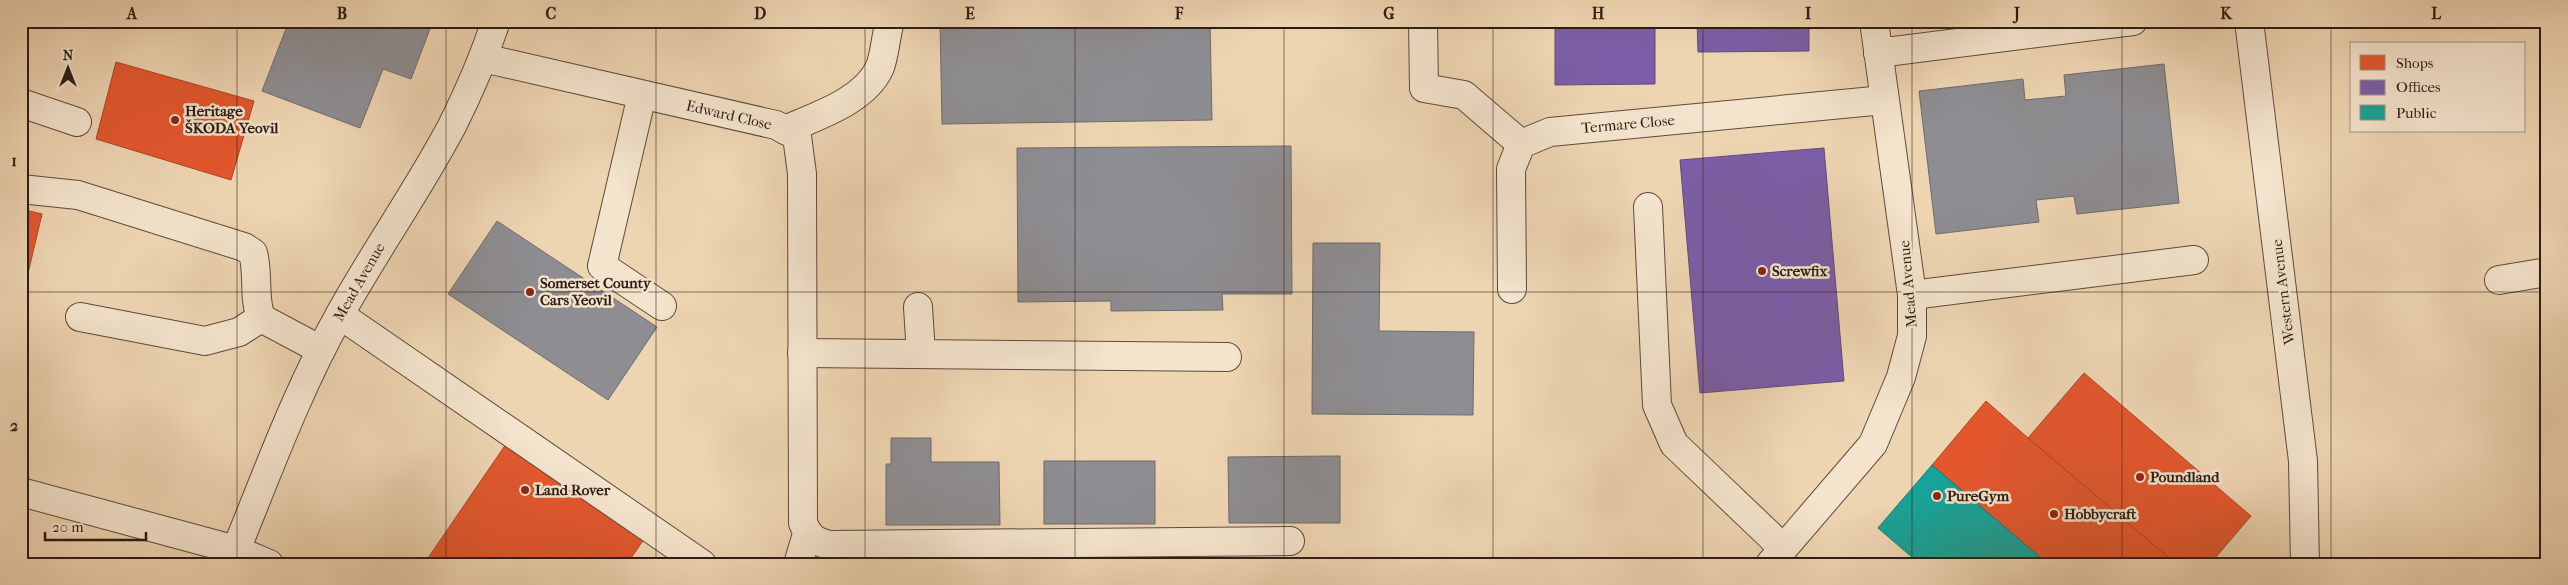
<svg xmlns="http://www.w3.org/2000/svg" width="2568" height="585" font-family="'IM FELL French Canon',serif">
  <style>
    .shops { fill: #e4572e; stroke: #ad4526 }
    .offices { fill: #7b5ea7; stroke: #644a7b }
    .public { fill: #17a398; stroke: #1e7a70 }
    .industry { fill: #8d8d92; stroke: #706b6c }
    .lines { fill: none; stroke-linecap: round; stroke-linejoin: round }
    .minor-casing { stroke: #5d4a3c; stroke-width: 30 }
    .minor { stroke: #f4e4cd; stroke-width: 28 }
    .grid { fill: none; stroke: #2d1b14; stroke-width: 1; stroke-opacity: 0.55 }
    .poi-dot { fill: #8f2418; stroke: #f4e4cd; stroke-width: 2 }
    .labels { text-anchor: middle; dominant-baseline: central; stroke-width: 5; stroke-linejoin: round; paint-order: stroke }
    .poi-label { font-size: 15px; font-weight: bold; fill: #2d1b14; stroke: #f4e4cd; text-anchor: start }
    .street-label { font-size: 15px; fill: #2d1b14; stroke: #f4e4cd }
    .neatline { fill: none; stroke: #2d1b14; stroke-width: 2 }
    .grid-label { font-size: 16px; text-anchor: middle; font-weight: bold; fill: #2d1b14 }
  </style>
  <rect width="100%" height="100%" fill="#eed5b2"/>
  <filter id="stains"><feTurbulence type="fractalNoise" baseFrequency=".004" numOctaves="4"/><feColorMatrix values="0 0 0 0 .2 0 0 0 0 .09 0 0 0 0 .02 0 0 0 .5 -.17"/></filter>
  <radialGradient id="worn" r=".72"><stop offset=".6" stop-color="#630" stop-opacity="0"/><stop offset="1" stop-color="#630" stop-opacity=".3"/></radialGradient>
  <g class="shops">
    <path d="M116,62l138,39 -23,79 -135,-41z"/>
    <path d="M21,209l21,5 -21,89z"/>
    <path d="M2084,373l167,143 -41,48h-34l-148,-126z"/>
    <path d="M1986,401l42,37 148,126h-128l-116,-99z"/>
    <path d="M506,444l140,92 -19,28h-190l-9,-6z"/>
  </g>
  <g class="offices">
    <path d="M1555,21h100v63l-100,1z"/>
    <path d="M1697,21h112v30l-111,1z"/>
    <path d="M1824,148l20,233 -144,12 -20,-233z"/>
  </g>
  <path class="public" d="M1932,465l116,99h-128l-42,-36z"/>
  <g class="industry">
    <path d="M289,21h144l-22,58 -28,-10 -23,59 -98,-37z"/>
    <path d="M940,21h270l2,99 -270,4z"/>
    <path d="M2164,64l15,139 -102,11 -3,-18 -38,4 3,22 -103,12 -17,-143 104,-12 2,21 41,-4 -2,-21z"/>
    <path d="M1291,146l1,148h-70l1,16 -112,1v-10l-93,1 -1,-154z"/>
    <path d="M497,221l160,106 -49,73 -160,-106z"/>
    <path d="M1313,243h67l-1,88 95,1 -1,83 -161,-1z"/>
    <path d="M891,438h40v24h68l1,63h-114v-61h5z"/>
    <path d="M1340,456v67h-111l-1,-66z"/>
    <rect x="1044" y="461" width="111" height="63"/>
    <path d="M1339,563v1h-110z"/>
  </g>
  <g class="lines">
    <defs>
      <g id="minor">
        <path d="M1423,21l1,67 40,7 57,49"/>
        <path d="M2249,21l54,440 2,103"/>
        <path d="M1878,53l255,-32"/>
        <path d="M483,58l293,67 21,11 5,38 1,349c6,14 12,19 27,22l460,-4"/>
        <path d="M642,95l-40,171 60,40"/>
        <path d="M21,103l56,19"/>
        <path d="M785,130c32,-14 80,-29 95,-63 5,-14 6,-32 10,-46"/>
        <path d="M21,189l57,6 166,52 9,6c6,22 0,44 8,65"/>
        <path d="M1648,207l9,198 17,39 109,104"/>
        <path d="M2499,280l48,-8"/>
        <path d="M1512,289l-1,-120 10,-25 29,-12 334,-32"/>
        <path d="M1912,295l282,-35"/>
        <path d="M918,307l3,47"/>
        <path d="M340,315l362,249"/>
        <path d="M80,317l125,24 34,-9 22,-14 60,32"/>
        <path d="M802,353l425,4"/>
        <path d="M21,492l215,58 33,14"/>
        <path d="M236,550c32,-79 62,-161 104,-236 35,-63 78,-124 112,-188 17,-34 32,-69 44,-105"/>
        <path d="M798,564l9,-30"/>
        <path d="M1770,564l103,-120 28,-67 11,-41v-41l-38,-274"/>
      </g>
    </defs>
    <use href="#minor" class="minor-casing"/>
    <use href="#minor" class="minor"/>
  </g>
  <path class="grid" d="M237,21v543M446,21v543M656,21v543M865,21v543M1075,21v543M1284,21v543M1493,21v543M1703,21v543M1912,21v543M2122,21v543M2331,21v543M21,292h2526"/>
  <g class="poi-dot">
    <circle cx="175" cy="120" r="5"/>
    <circle cx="1762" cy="271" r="5"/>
    <circle cx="530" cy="292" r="5"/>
    <circle cx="2140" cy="477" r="5"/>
    <circle cx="525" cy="490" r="5"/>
    <circle cx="1937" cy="496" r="5"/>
    <circle cx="2054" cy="514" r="5"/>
  </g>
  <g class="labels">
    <g class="poi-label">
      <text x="185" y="111">Heritage<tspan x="185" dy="17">ŠKODA Yeovil</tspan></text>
      <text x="1772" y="271">Screwfix</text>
      <text x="540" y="283">Somerset County<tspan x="540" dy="17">Cars Yeovil</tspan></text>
      <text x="2150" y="477">Poundland</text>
      <text x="535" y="490">Land Rover</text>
      <text x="1947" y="496">PureGym</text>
      <text x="2064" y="514">Hobbycraft</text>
    </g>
    <g class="street-label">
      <text transform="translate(729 115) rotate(13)">Edward Close</text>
      <text transform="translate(1628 124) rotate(-5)">Termare Close</text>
      <text transform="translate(359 282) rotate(-60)">Mead Avenue</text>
      <text transform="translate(1908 284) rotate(-95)">Mead Avenue</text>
      <text transform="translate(2283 292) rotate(-97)">Western Avenue</text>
    </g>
  </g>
  <rect width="2568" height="585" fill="none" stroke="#eed5b2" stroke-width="55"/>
  <rect x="2350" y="42" width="175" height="90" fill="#f4e4cd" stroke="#a49483"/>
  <rect x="2360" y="55" width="25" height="15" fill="#e4572e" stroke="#a49483"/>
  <text x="2396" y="68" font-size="15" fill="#2d1b14">Shops</text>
  <rect x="2360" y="80" width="25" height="15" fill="#7b5ea7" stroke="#a49483"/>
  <text x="2396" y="92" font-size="15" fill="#2d1b14">Offices</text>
  <rect x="2360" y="105" width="25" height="15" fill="#17a398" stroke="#a49483"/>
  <text x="2396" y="118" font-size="15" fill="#2d1b14">Public</text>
  <g transform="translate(68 68)" stroke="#f4e4cd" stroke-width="4" paint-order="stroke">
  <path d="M0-4L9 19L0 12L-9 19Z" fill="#2d1b14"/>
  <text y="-8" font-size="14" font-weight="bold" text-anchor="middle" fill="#2d1b14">N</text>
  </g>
  <path d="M45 532v8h101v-8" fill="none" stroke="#2d1b14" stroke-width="2.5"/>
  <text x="52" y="532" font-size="15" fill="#2d1b14" stroke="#f4e4cd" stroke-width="4" paint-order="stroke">20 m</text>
  <rect x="28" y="28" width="2512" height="530" class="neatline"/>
  <g class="grid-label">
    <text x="132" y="19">A</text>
    <text x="342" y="19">B</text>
    <text x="551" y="19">C</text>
    <text x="760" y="19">D</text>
    <text x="970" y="19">E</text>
    <text x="1179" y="19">F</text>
    <text x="1389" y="19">G</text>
    <text x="1598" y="19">H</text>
    <text x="1808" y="19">I</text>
    <text x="2017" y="19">J</text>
    <text x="2226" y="19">K</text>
    <text x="2436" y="19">L</text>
    <text x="14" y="166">1</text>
    <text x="14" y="431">2</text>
  </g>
  <rect width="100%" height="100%" filter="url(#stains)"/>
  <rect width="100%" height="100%" fill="url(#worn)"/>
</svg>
